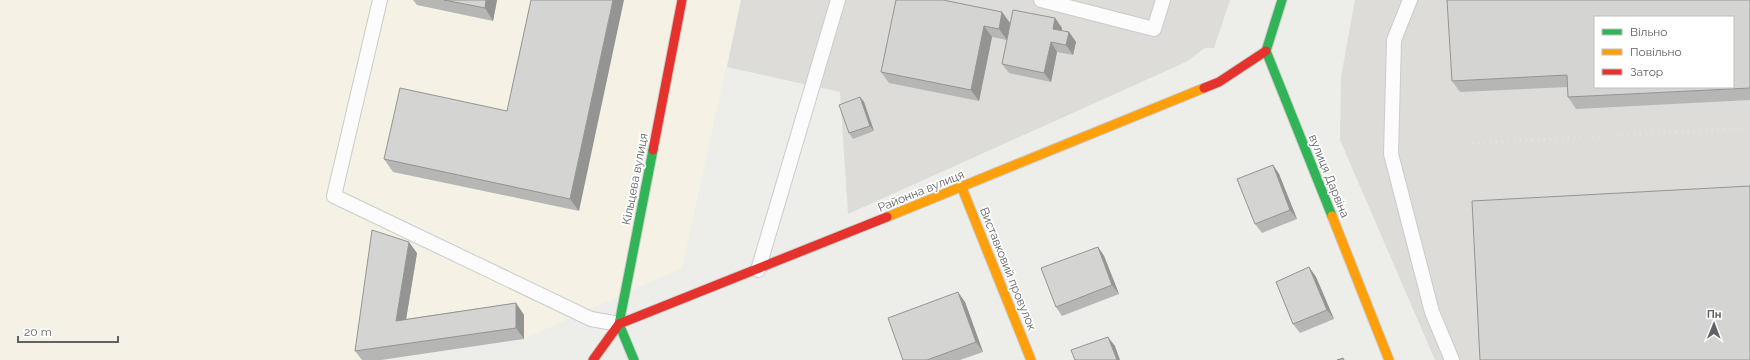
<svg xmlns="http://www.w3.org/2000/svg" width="1750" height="360" font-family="Raleway,sans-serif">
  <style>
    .commercial { fill: #f5f1e4 }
    .industrial { fill: #dddcd9; fill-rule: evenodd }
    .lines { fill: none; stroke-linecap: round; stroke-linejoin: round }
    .lane-casing { stroke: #cbcbca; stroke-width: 16 }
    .fast-casing { stroke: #cacbca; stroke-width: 11 }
    .slow-casing { stroke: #cacbca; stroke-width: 11 }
    .jam-casing { stroke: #cacbca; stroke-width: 11 }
    .lane { stroke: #fcfcfc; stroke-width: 14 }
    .fast { stroke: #30b455; stroke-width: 9 }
    .slow { stroke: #ff9f0a; stroke-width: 9 }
    .jam { stroke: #e5322d; stroke-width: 9 }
    .rail { stroke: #e3e4e3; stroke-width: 3; stroke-dasharray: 1 5; stroke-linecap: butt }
    .wall { fill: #b6b6b5 }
    .shaded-wall { fill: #949493 }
    .building { fill: #d4d4d2; stroke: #949493; fill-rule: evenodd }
    .labels { text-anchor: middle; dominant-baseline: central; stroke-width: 3.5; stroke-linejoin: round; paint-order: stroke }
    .street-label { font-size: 12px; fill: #5f6266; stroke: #fff }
  </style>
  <rect width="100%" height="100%" fill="#edede9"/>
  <path class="commercial" d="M0,0h741l-59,268 -158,71 -143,21h-381z"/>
  <g class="industrial">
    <path d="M741,0h489l-16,48h-9l-19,14 -338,152 -8,-122 -113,-25z"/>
    <path d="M1355,0h395v360h-315l-95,-220 1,-63zM1595,17h138v70h-138z"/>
  </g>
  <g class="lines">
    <defs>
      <g id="lane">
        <path d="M380,0l-46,196 257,123 28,5"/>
        <path d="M1041,0l113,29 9,-29"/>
        <path d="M1410,0l-16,40 -3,114 41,158 20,48"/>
        <path d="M758,270l80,-270"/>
      </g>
      <g id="fast">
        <path d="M1282,0l-16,51 66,165"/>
        <path d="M634,360l-15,-36 34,-174"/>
      </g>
      <g id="slow">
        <path d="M962,188l69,172"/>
        <path d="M1332,216l57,144"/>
        <path d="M887,217l317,-129"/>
      </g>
      <g id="jam">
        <path d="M1204,88l15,-6 47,-31"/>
        <path d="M653,150l29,-150"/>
        <path d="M593,360l26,-36 268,-107"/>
      </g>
    </defs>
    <use href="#lane" class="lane-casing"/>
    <use href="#fast" class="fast-casing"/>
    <use href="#slow" class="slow-casing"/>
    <use href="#jam" class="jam-casing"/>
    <use href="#lane" class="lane"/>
    <use href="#fast" class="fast"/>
    <use href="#slow" class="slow"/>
    <use href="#jam" class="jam"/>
    <path class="rail" d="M1460,144l290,-16"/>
  </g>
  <g class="wall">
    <path d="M413,0h84l-4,21 -76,-16z"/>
    <path d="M531,0l48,211 -186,-39 -9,-13 123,-48z"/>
    <path d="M1750,0v100l-174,9 -8,-12v-10l-108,5 -8,-11z"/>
    <path d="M1002,12l8,11 -3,17 -15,-3 -13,64 -90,-18 -8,-11z"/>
    <path d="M1055,18l7,10 -1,3 8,1 7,10 -3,13 -16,-3 -6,30 -42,-9 -7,-9z"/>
    <path d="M860,97l4,5 10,29 -21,8 -4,-6z"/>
    <path d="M1273,165l6,9 18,45 -35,14 -7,-9z"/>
    <path d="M1098,247l6,9 15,38 -57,22 -6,-9z"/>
    <path d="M417,253l-11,66 110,-16 8,12v24l-143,21h-19l-7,-9z"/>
    <path d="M1309,267l7,10 18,42 -34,14 -7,-9z"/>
    <path d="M965,302l18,50 -23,8h-57z"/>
  </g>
  <g class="shaded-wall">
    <path d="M486,0h11l-4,21 -8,-13z"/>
    <path d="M613,0h11l-45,211 -9,-12z"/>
    <path d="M1002,12l8,11 -3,17 -8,-11z"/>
    <path d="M1055,18l7,10 -2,11 -7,-10z"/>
    <path d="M984,26l8,11 -13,64 -8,-11z"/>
    <path d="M1069,32l7,10 -3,13 -7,-10z"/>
    <path d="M1051,42l6,10 -6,30 -7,-9z"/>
    <path d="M860,97l4,5 10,29 -4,-5z"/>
    <path d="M1273,165l6,9 18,45 -7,-9z"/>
    <path d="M409,242l8,11 -13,79 -8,-11z"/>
    <path d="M1098,247l6,9 15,38 -7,-9z"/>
    <path d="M1309,267l7,10 18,42 -7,-9z"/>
    <path d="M958,292l7,10 18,50 -7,-10z"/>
    <path d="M516,303l8,12v24l-8,-11z"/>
    <path d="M1108,337l7,9 5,14h-3z"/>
  </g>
  <g class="building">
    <path d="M444,0h42l-1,8z"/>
    <path d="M531,0h82l-43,199 -186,-40 16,-71 107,23z"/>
    <path d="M896,0h47l59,12 -3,17 -15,-3 -13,64 -90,-18z"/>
    <path d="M1447,0h303v88l-182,9 -1,-22 -115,6zM1595,17h138v70h-138z"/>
    <path d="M1013,10l42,8 -2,11 16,3 -3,13 -15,-3 -7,31 -42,-9z"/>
    <path d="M860,97l10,29 -21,7 -10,-28z"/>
    <path d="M1273,165l17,45 -35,14 -18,-45z"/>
    <path d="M1750,186v174h-270l-8,-159z"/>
    <path d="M372,230l37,12 -13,79 120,-18v25l-161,23z"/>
    <path d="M1098,247l14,38 -56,22 -15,-39z"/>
    <path d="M1309,267l18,43 -34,14 -17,-42z"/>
    <path d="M958,292l18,50 -49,18h-24l-15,-42z"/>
    <path d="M1108,337l9,23h-42l-4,-10z"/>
    <path d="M1343,358l1,2h-7z"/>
  </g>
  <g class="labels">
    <g class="street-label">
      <text transform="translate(1329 176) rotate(68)">вулиця Дарвіна</text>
      <text transform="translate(635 179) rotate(-79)">Кільцева вулиця</text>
      <text transform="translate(921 191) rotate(-22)">Районна вулиця</text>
      <text transform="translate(1008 269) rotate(68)">Виставковий провулок</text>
    </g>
  </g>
  <rect x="1594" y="16" width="140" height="72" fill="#ffffff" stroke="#bfc0c2"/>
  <rect x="1602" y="29" width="20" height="6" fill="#30b455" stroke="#bfc0c2"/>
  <text x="1630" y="36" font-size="12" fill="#5f6266">Вільно</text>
  <rect x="1602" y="49" width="20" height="6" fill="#ff9f0a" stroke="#bfc0c2"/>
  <text x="1630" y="56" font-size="12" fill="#5f6266">Повільно</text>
  <rect x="1602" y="69" width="20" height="6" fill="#e5322d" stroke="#bfc0c2"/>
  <text x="1630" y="76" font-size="12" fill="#5f6266">Затор</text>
  <g transform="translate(1714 324) rotate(1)" stroke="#ffffff" stroke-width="3" paint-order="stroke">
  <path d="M0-3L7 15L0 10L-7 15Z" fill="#5f6266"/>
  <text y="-6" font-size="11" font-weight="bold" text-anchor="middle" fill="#5f6266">Пн</text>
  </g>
  <path d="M18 336v6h100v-6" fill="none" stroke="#5f6266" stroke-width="2"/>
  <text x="24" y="336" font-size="12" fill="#5f6266" stroke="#ffffff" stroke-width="3" paint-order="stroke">20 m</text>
</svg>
